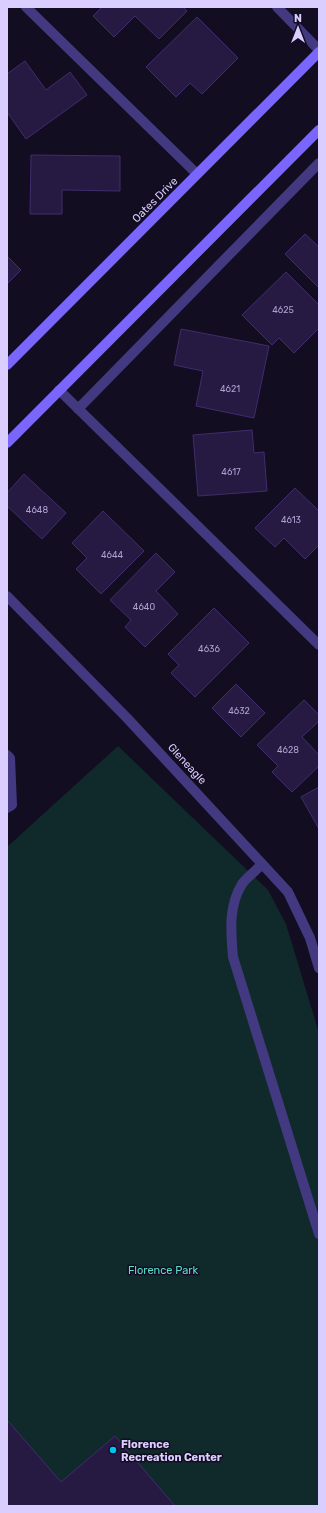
<svg xmlns="http://www.w3.org/2000/svg" width="326" height="1513" font-family="Rubik,sans-serif">
  <style>
    .green { fill: #10292b }
    .building { fill: #261a42; stroke: #402c6e }
    .lines { fill: none; stroke-linecap: round; stroke-linejoin: round }
    .lane { stroke: #433980; stroke-width: 10 }
    .street { stroke: #433980; stroke-width: 10 }
    .secondary { stroke: #7b66fd; stroke-width: 10 }
    .poi-dot { fill: #02c3f6; stroke: #130d21; stroke-width: 1.5 }
    .labels { text-anchor: middle; dominant-baseline: central; stroke-width: 3; stroke-linejoin: round; paint-order: stroke }
    .number-label { font-size: 9px; fill: #aca1d0 }
    .street-label { font-size: 11px; fill: #d9ceff; stroke: #130d21 }
    .park-label { font-size: 11px; fill: #5bdecb; stroke: #130d21 }
    .poi-label { font-size: 11px; font-weight: bold; fill: #d9ceff; stroke: #130d21; text-anchor: start }
  </style>
  <rect width="100%" height="100%" fill="#130d21"/>
  <path class="green" d="M118,746l150,144 18,34 33,109v473h-312v-659z"/>
  <g class="building">
    <path d="M102,7h81l4,4 -28,28 -24,-23 -21,21 -21,-21z"/>
    <path d="M197,17l41,41 -36,36 -12,-11 -14,14 -30,-30z"/>
    <path d="M25,61l21,29 24,-18 17,23 -61,44 -19,-27v-38z"/>
    <path d="M31,155l89,1v35l-58,-1v24h-32z"/>
    <path d="M305,234l14,13v41l-34,-34z"/>
    <path d="M7,256l14,14 -14,14z"/>
    <path d="M286,272l33,33v23l-25,25 -15,-15 -7,7 -30,-30z"/>
    <path d="M181,329l88,17 -15,72 -58,-12 7,-35 -29,-6z"/>
    <path d="M252,430l2,23 10,-1 3,39 -69,5 -5,-61z"/>
    <path d="M24,474l42,39 -24,26 -35,-33v-13z"/>
    <path d="M295,488l24,23v34l-14,14 -21,-21 -9,9 -20,-19z"/>
    <path d="M103,511l41,40 -43,43 -25,-25 11,-11 -15,-15z"/>
    <path d="M156,553l19,19 -19,19 22,23 -33,33 -20,-20 6,-7 -21,-20z"/>
    <path d="M214,608l35,35 -54,54 -24,-24 8,-8 -11,-11z"/>
    <path d="M236,684l29,29 -24,24 -29,-29z"/>
    <path d="M304,700l15,15v6l-17,16 17,18v11l-27,26 -20,-20 6,-6 -21,-21z"/>
    <path d="M319,787v42l-18,-32z"/>
    <path d="M8,1421l53,61 54,-46 60,70h-168v-84z"/>
  </g>
  <g class="lines">
    <g class="lane">
      <path d="M26,7l171,167"/>
      <path d="M59,390l260,255"/>
      <path d="M78,409l241,-246"/>
      <path d="M7,755l3,3 2,47 -5,3"/>
      <path d="M262,864c-6,7 -15,13 -20,20 -14,23 -11,48 -9,73l86,277"/>
    </g>
    <g class="street">
      <path d="M277,7l42,43"/>
      <path d="M7,596l121,123 160,173 22,46 9,30"/>
    </g>
    <g class="secondary">
      <path d="M7,365l312,-313"/>
      <path d="M7,443l312,-313"/>
    </g>
  </g>
  <circle class="poi-dot" cx="113" cy="1450" r="4"/>
  <g class="labels">
    <g class="number-label">
      <text x="283" y="310">4625</text>
      <text x="230" y="389">4621</text>
      <text x="231" y="472">4617</text>
      <text x="37" y="510">4648</text>
      <text x="291" y="520">4613</text>
      <text x="112" y="555">4644</text>
      <text x="144" y="607">4640</text>
      <text x="209" y="649">4636</text>
      <text x="239" y="711">4632</text>
      <text x="288" y="750">4628</text>
    </g>
    <g class="street-label">
      <text transform="translate(155 200) rotate(-45)">Oates Drive</text>
      <text transform="translate(187 764) rotate(47)">Gleneagle</text>
    </g>
    <g class="park-label">
      <text x="163" y="1270">Florence Park</text>
    </g>
    <g class="poi-label">
      <text x="121" y="1444">Florence<tspan x="121" dy="13">Recreation Center</tspan></text>
    </g>
  </g>
  <rect width="326" height="1513" fill="none" stroke="#d9ceff" stroke-width="16"/>
  <g transform="translate(298 28)" stroke="#130d21" stroke-width="3" paint-order="stroke">
  <path d="M0-3L7 15L0 10L-7 15Z" fill="#d9ceff"/>
  <text y="-6" font-size="11" font-weight="bold" text-anchor="middle" fill="#d9ceff">N</text>
  </g>
</svg>
